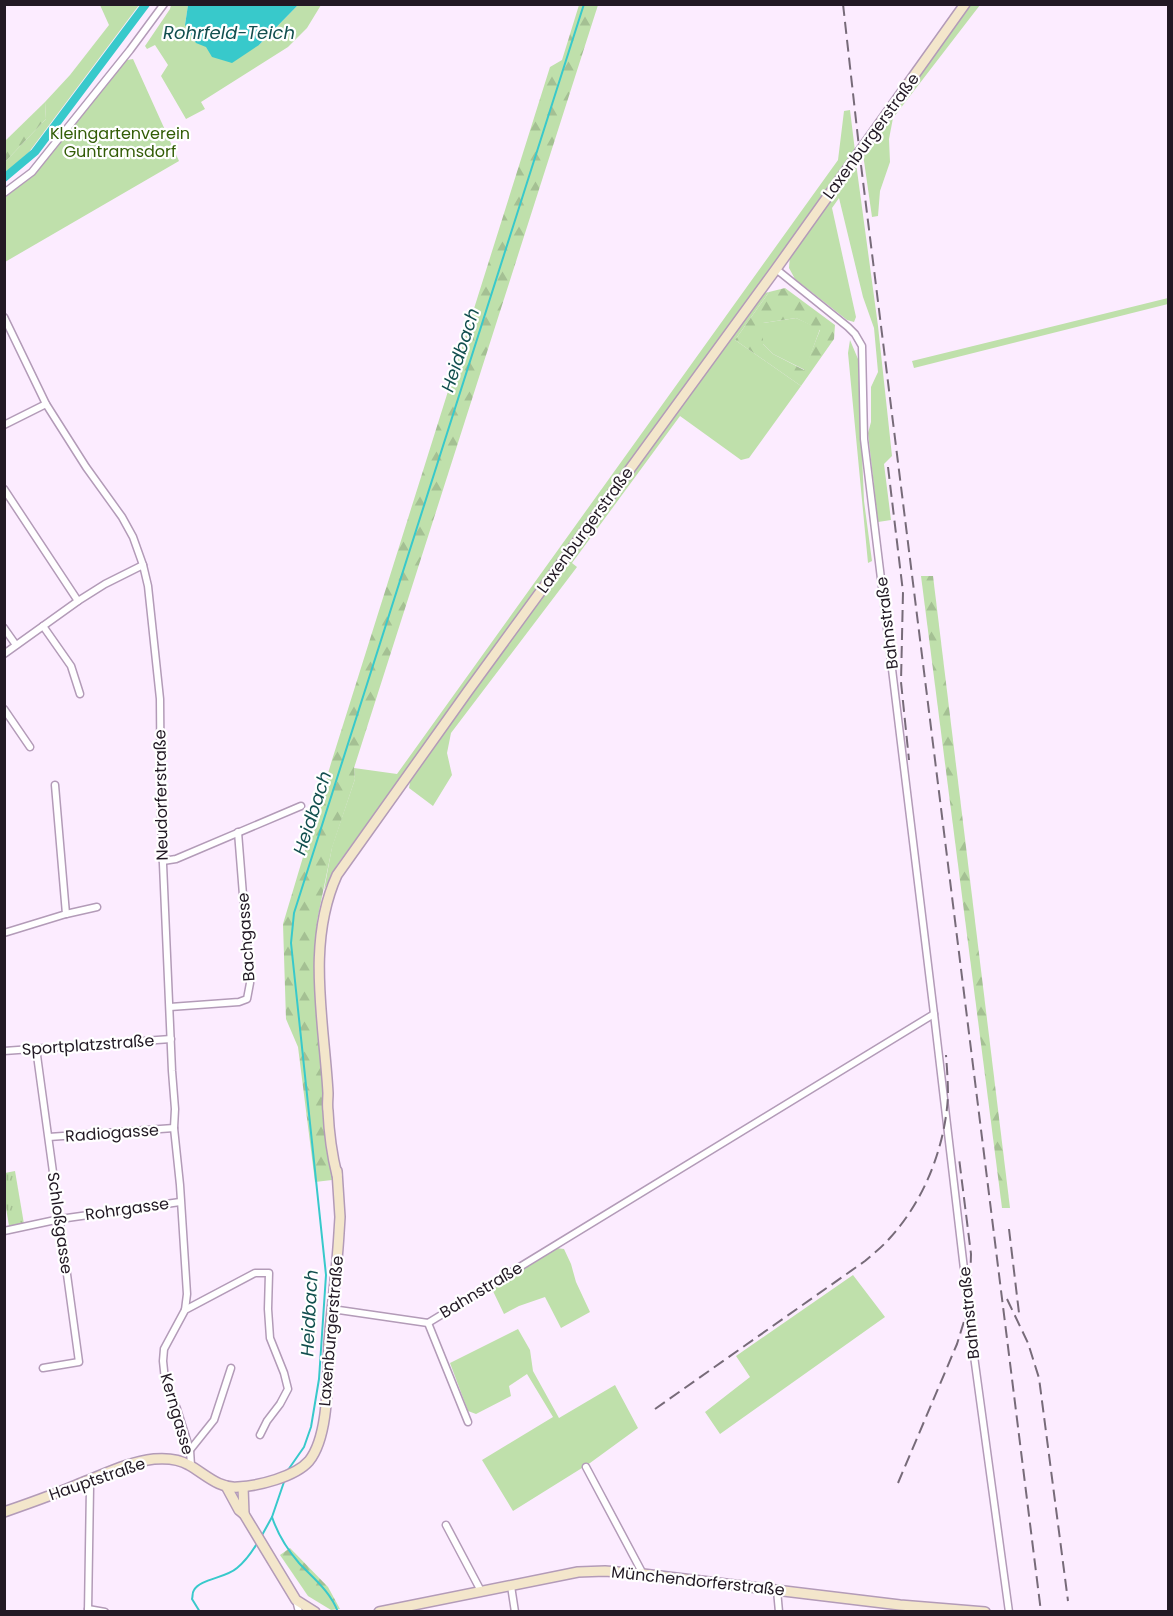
<svg xmlns="http://www.w3.org/2000/svg" width="1173" height="1616" font-family="Poppins,sans-serif">
  <style>
    .green { fill: #bfe0ab }
    .forest { fill: url(#forest-firs); fill-rule: evenodd }
    .park { fill: url(#park-tufts) }
    .water { fill: #38c9cb }
    .lines { fill: none; stroke-linecap: round; stroke-linejoin: round }
    .stream { stroke: #38c9cb; stroke-width: 2 }
    .canal { stroke: #38c9cb; stroke-width: 8 }
    .street-casing { stroke: #b39bb8; stroke-width: 9 }
    .secondary-casing { stroke: #b39bb8; stroke-width: 12 }
    .street { stroke: #fff; stroke-width: 6 }
    .secondary { stroke: #f3e6cb; stroke-width: 9 }
    .rail { stroke: #776b79; stroke-width: 2; stroke-dasharray: 12 6; stroke-linecap: butt }
    .labels { text-anchor: middle; dominant-baseline: central; stroke-width: 4.5; stroke-linejoin: round; paint-order: stroke }
    .park-label { font-size: 16px; fill: #325c06; stroke: #fff }
    .street-label { font-size: 16px; fill: #221924; stroke: #fff }
    .water-label { font-size: 18px; font-style: italic; fill: #124f4f; stroke: #fff }
  </style>
  <defs>
    <pattern id="forest-firs" width="22" height="20" patternUnits="userSpaceOnUse" patternTransform="scale(1.5)"><rect width="22" height="20" fill="#bfe0ab"/><path d="M5 1l3.5 6h-7zM16 11l3.5 6h-7z" fill="#a4c093"/></pattern>
    <pattern id="park-tufts" width="24" height="20" patternUnits="userSpaceOnUse" patternTransform="scale(1.5)"><rect width="24" height="20" fill="#bfe0ab"/><path d="M3 7l-1-3M5 7V3M7 7l1-3M15 17l-1-3M17 17v-4M19 17l1-3" fill="none" stroke="#a4c093"/></pattern>
  </defs>
  <rect width="100%" height="100%" fill="#fcecff"/>
  <g class="green">
    <path d="M100,5h39l-110,147 -24,21v-11l41,-43 -1,-17 25,-27 39,-50z"/>
    <path d="M171,5h17l-3,20 74,20 39,-40h23l-14,23 -19,19 -87,55 4,7 -19,10 -25,-43 7,-11 -13,-20 -8,4 -2,-3 25,-37z"/>
    <path d="M971,5h9l-87,113 -4,21 1,23 -10,29 -2,25 -6,1 -9,-63z"/>
    <path d="M133,59l46,102 -174,101 -1,-66 28,-19 95,-117z"/>
    <path d="M850,110l5,41 -518,714 -13,25 8,-43 23,-68 -1,-11 43,6 441,-614 6,-49z"/>
    <path d="M856,163l22,163 14,130 -8,8 7,56 -13,2 -10,-89 3,-11v-35l7,-15 -4,-44 -11,-31 -24,-99 -7,10 24,109 -2,5 -7,-2 -52,-41 -6,-11 1,-13z"/>
    <path d="M769,292l-34,48 66,46 -52,72 -8,2 -61,-44 -108,147 5,4 -126,166 -4,20 5,22 -19,31 -24,-18 2,-12 349,-482z"/>
    <path d="M1168,298v6l-254,64 -2,-7z"/>
    <path d="M796,318l24,11 -15,41 -32,-16 -10,-10v-21z"/>
    <path d="M850,340l8,19 6,142 8,60 -4,2 -20,-210z"/>
    <path d="M556,1248l8,1 7,15 5,18 14,30 -29,16 -16,-31 -26,9 -15,8 -12,-25z"/>
    <path d="M853,1275l32,42 -165,117 -15,-22 45,-35 -14,-21z"/>
    <path d="M518,1329l12,21 3,21 26,47 56,-33 23,43 -48,35 -77,48 -31,-51 71,-43 -26,-43 -18,12 2,10 -35,18 -8,-3 -18,-48z"/>
  </g>
  <g class="forest">
    <path d="M579,5h19l-244,763 1,11 -23,69 -15,73 -3,43 4,63 14,153 -17,2 -17,-135 -12,-28 -3,-95 49,-164 218,-693 12,-7z"/>
    <path d="M45,102l1,17 -41,43v-21z"/>
    <path d="M785,288l50,37 -1,14 -33,47 -66,-46 34,-48zM796,318l24,12 -16,40 -31,-16 -10,-10v-21z"/>
    <path d="M921,576h12l77,632h-8z"/>
    <path d="M290,1548l38,39 12,22 -9,1 -23,-14 -28,-41z"/>
  </g>
  <path class="park" d="M15,1171l9,53 -15,2 -4,-24v-29z"/>
  <path class="water" d="M188,5v-1l110,1 -39,40 -27,18 -20,-6 -6,-10 -10,-4 -11,-18z"/>
  <g class="lines">
    <g class="stream">
      <path d="M288,1470l16,-23 7,-20 8,-48 7,-104 -35,-332 3,-30 290,-909"/>
      <path d="M272,1517c6,18 14,31 27,46 14,15 31,28 39,49"/>
      <path d="M261,1537l11,-20 13,-38"/>
      <path d="M200,1612l-8,-13c1,-3 0,-6 2,-9 6,-11 32,-12 43,-22 9,-7 15,-16 21,-26"/>
    </g>
    <path class="canal" d="M4,178l31,-26 111,-148"/>
    <defs>
      <g id="street">
        <path d="M4,193l28,-21 98,-122 34,-46"/>
        <path d="M776,269l72,58 7,7 7,12 2,93 70,575 30,255 7,65 38,278"/>
        <path d="M4,317l42,87 40,63 36,50 11,20 10,28 5,21 12,113 1,119 11,253 3,38 -1,19 6,57 7,109 -2,16"/>
        <path d="M4,425l42,-21"/>
        <path d="M4,489l74,112"/>
        <path d="M43,626l28,40 9,28"/>
        <path d="M4,628l12,17"/>
        <path d="M4,654l74,-53 27,-17 38,-19"/>
        <path d="M4,709l26,38"/>
        <path d="M55,785l11,129"/>
        <path d="M163,861l13,-2 125,-53"/>
        <path d="M4,933l62,-19 31,-7"/>
        <path d="M170,1007l69,-5 8,-3 3,-16 -12,-151"/>
        <path d="M36,1048l43,314 -36,6"/>
        <path d="M4,1051l167,-12"/>
        <path d="M49,1137l125,-9"/>
        <path d="M4,1231l56,-12 120,-17"/>
        <path d="M332,1309l96,14"/>
        <path d="M428,1323l506,-309"/>
        <path d="M428,1323l40,99"/>
        <path d="M190,1450l24,-30 17,-52"/>
        <path d="M191,1466l-1,-16 -13,-41 -12,-29 -2,-19 1,-12 21,-39 70,-37h14l-1,36 2,29 14,35 4,16 -8,15 -13,17 -7,14"/>
        <path d="M586,1467l57,107"/>
        <path d="M446,1525l35,66"/>
        <path d="M511,1586l4,26"/>
        <path d="M777,1590l2,22"/>
        <path d="M296,1600l3,12"/>
        <path d="M88,1609l17,3"/>
        <path d="M88,1612l2,-125 -1,-7"/>
      </g>
      <g id="secondary">
        <path d="M337,1175c-5,-20 -8,-42 -9,-64 -1,-6 0,-12 0,-18 -4,-72 -22,-150 9,-218l131,-184 308,-422 189,-265"/>
        <path d="M226,1486l13,24 5,4 52,86 19,12"/>
        <path d="M243,1487l1,27"/>
        <path d="M4,1512c26,-9 52,-18 77,-29 24,-9 47,-21 73,-24 12,-1 25,0 35,6 16,9 30,24 49,22 20,-1 57,-10 71,-26 21,-26 18,-87 20,-119 3,-36 8,-73 10,-109l1,-16 -3,-46"/>
        <path d="M379,1612l199,-40 27,-1 38,3 257,31 85,7"/>
      </g>
    </defs>
    <use href="#street" class="street-casing"/>
    <use href="#secondary" class="secondary-casing"/>
    <use href="#street" class="street"/>
    <use href="#secondary" class="secondary"/>
    <g class="rail">
      <path d="M843,4l18,161 180,1447"/>
      <path d="M888,467l15,125 -2,90 8,78"/>
      <path d="M1009,1229l10,84"/>
      <path d="M1007,1299l21,44 11,35 29,223"/>
      <path d="M655,1409l210,-148c8,-7 17,-14 24,-22 35,-38 56,-91 59,-143 0,-14 -1,-28 -2,-41"/>
      <path d="M898,1483l59,-139 9,-29 4,-26 1,-35 -12,-96"/>
    </g>
  </g>
  <g class="labels">
    <g class="park-label">
      <text x="120" y="133">Kleingartenverein<tspan x="120" dy="18">Guntramsdorf</tspan></text>
    </g>
    <g class="street-label">
      <text transform="translate(871 136) rotate(-54)">Laxenburgerstraße</text>
      <text transform="translate(585 530) rotate(-54)">Laxenburgerstraße</text>
      <text transform="translate(887 623) rotate(-97)">Bahnstraße</text>
      <text transform="translate(161 795) rotate(-91)">Neudorferstraße</text>
      <text transform="translate(246 937) rotate(-94)">Bachgasse</text>
      <text transform="translate(88 1045) rotate(-4)">Sportplatzstraße</text>
      <text transform="translate(112 1133) rotate(-4)">Radiogasse</text>
      <text transform="translate(127 1209) rotate(-8)">Rohrgasse</text>
      <text transform="translate(60 1223) rotate(82)">Schloßgasse</text>
      <text transform="translate(481 1290) rotate(-31)">Bahnstraße</text>
      <text transform="translate(969 1313) rotate(-96)">Bahnstraße</text>
      <text transform="translate(331 1331) rotate(-85)">Laxenburgerstraße</text>
      <text transform="translate(177 1414) rotate(74)">Kerngasse</text>
      <text transform="translate(97 1479) rotate(-19)">Hauptstraße</text>
      <text transform="translate(698 1581) rotate(6)">Münchendorferstraße</text>
    </g>
    <g class="water-label">
      <text x="229" y="32">Rohrfeld-Teich</text>
      <text transform="translate(460 350) rotate(-72)">Heidbach</text>
      <text transform="translate(312 813) rotate(-72)">Heidbach</text>
      <text transform="translate(309 1313) rotate(-87)">Heidbach</text>
    </g>
  </g>
  <rect width="1173" height="1616" fill="none" stroke="#221924" stroke-width="12"/>
</svg>
